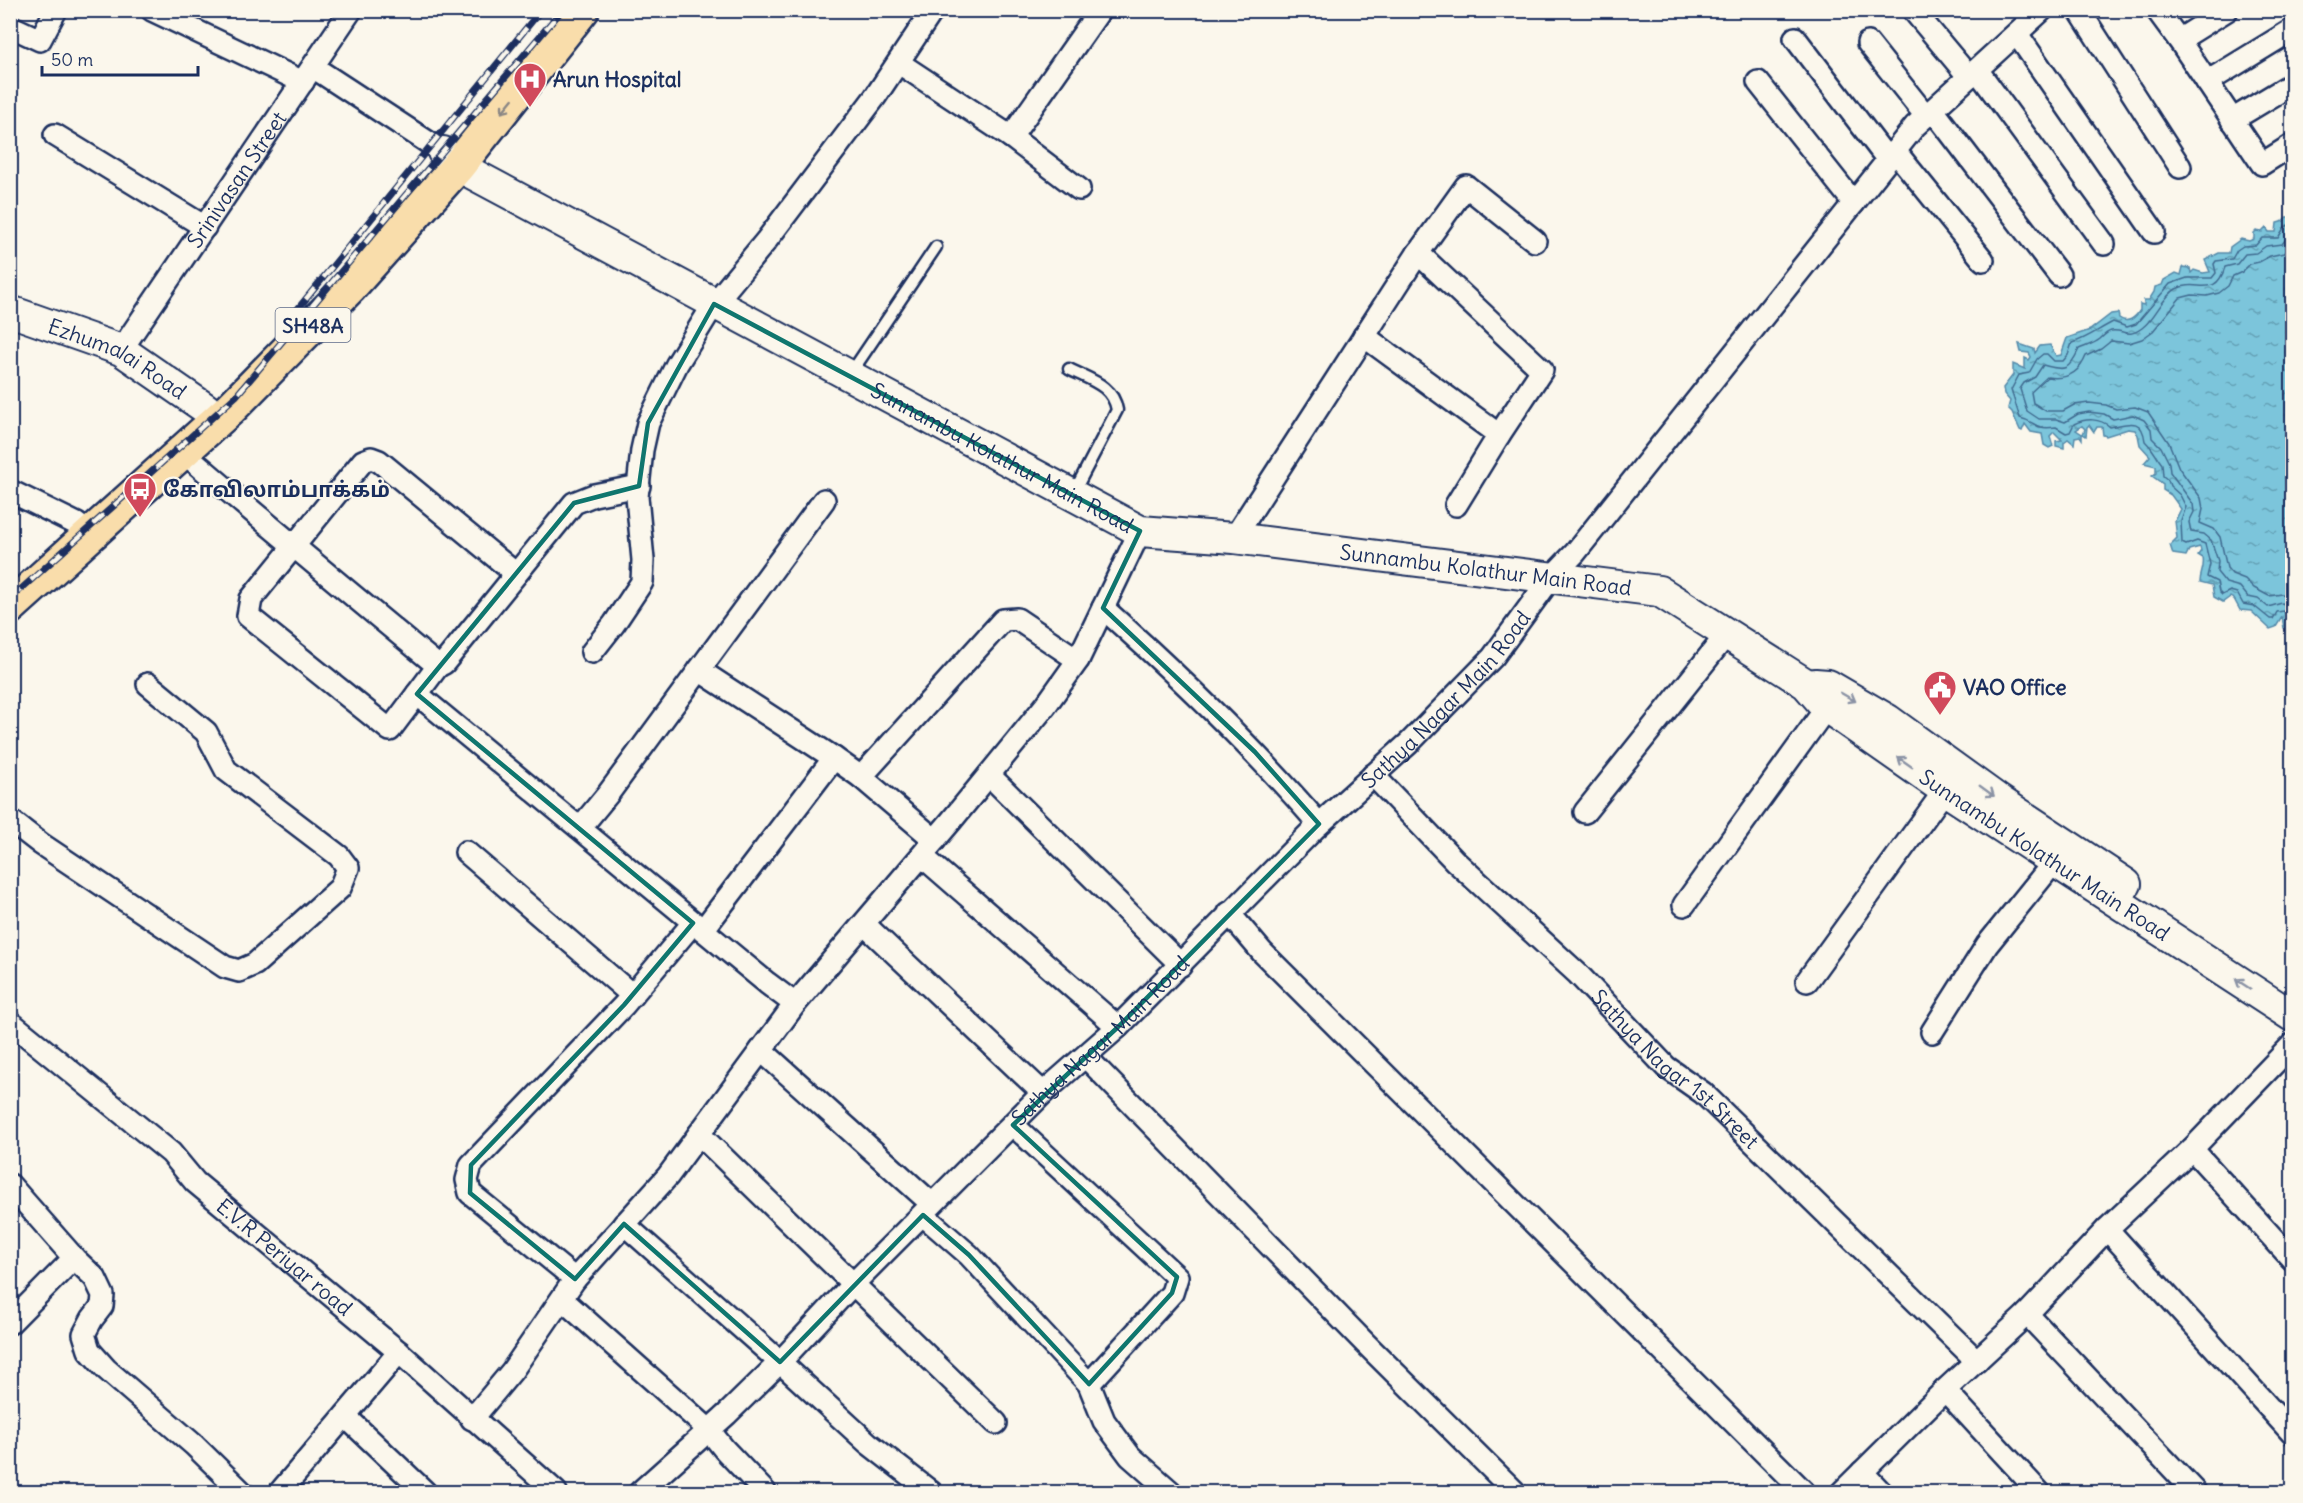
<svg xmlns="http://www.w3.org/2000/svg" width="2303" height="1503" font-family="Delius,'Noto Sans Tamil',sans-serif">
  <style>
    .water { fill: url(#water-ripples); stroke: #5589a9; stroke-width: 1.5 }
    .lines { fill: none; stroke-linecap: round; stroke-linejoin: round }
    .shore { stroke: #416b90; stroke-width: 1.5 }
    .lane-casing { stroke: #1b2f5e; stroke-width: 15 }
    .street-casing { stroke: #1b2f5e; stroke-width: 26 }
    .secondary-casing { stroke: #1b2f5e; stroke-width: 34 }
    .primary-casing { stroke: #1b2f5e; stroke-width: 38 }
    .lane { stroke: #fbf7ec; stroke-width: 10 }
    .street { stroke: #fbf7ec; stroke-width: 21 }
    .secondary { stroke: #fbf7ec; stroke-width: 30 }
    .primary { stroke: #f9ddab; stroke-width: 33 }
    .rail-casing { stroke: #1b2f5e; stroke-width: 7 }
    .rail { stroke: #fbf7ec; stroke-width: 4.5; stroke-dasharray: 14; stroke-linecap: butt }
    .oneway { stroke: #8a8684 }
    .oneway2 { stroke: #8b93a5 }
    .marked { fill: none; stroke: #0f766e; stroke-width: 4.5; stroke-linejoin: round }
    .labels { text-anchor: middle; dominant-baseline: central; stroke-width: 4.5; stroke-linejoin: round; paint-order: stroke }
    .shield { fill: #fbf7ec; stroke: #5e6b89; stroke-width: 1.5 }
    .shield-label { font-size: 20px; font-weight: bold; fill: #1b2f5e }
    .poi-label { font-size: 21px; font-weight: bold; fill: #1b2f5e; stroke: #fbf7ec; text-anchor: start }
    .street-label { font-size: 21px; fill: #1b2f5e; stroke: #fbf7ec }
  </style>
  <defs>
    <pattern id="water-ripples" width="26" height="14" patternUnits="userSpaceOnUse" patternTransform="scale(1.5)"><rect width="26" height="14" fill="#7bc5db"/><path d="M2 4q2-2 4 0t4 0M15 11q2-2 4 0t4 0" fill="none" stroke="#64a0b5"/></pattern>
  </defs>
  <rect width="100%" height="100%" fill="#fbf7ec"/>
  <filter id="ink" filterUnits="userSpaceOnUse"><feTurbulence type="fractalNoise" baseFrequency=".0167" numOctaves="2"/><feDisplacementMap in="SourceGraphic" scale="12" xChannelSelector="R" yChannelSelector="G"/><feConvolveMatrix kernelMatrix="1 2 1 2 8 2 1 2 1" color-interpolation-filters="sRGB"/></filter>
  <g filter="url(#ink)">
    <path class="water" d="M2286,217h6v417l-3,-6h-5l-2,-11 -6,10 -6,2 -19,-18 -11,-1 -6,-11 -4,-2 -7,5 -9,-5 -2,-12 -12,-3c0,-9 5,-14 3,-24l-5,-3 3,-4 -1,-4 -11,3 -3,6 -13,-2 -3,-9 7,-7 -2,-17 6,-12 -10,-14 -8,-5v-6l-11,-8 4,-3v-7l-12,-3 6,-7 -10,-11 -2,-10 -3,-5 -7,-1 -22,7 -3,-1 -1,-8h-5l-3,5 -5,-7 -2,2 -1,9 -3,-2 2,-5 -3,-3 -6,4 6,4v5l-2,-3 -5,1 -1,7 -6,-5 -4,3v6l-8,-2v-5l6,-1 -8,-8 -4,4 3,10 -4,2 -5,-3 -2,-11 -11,-2 -6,-8 -3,7 -2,-1 -8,-18 -4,-4 2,-7 -6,-7 -1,-6 10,-13v-11l12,5v-11l4,2 2,-3 -2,-4 -8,-1 -2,-8 15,5 1,4 5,-7 10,-1 6,11 5,-1 6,-17 23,-8 21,-16 7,-1 1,5c9,6 16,0 21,-8v-6l4,1v-5h5l5,-8 1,-5 7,-2 2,-5 12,-7 5,2 2,-8 7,1 1,5 3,-3 9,3 7,-1 -5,-12 14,-7h10l1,-6 11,-8 8,2 5,-2v-6l2,-2 6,1 4,-4 3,4h7l1,-9 7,-2z"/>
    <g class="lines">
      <g class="shore">
        <path d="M2292,223l-8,5 -6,10h-16l-6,7 -13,1 -6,4 -5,9 -16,2 -2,3 2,9 -4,5h-25l-17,6 -34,40 -9,3 -14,-5c-14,7 -25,16 -41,21l-4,12 -5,6h-9l-7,-7h-4l-6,5 -8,14 -10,2 -8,15 9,28c18,4 12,12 36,9l10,6 4,-1 4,-8c12,-6 26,-6 36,3 18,-3 32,-11 35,14 10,9 10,15 17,23l1,12 5,4 2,6 10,9 6,12 -5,14 1,22 4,2 11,-4 8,3 5,20 -3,13 10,5 2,10 3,3 8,-4 7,2 6,11 11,2 16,13h3l4,-7 7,-1 8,13"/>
        <path d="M2292,232l-10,12 -16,2 -10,7 -11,1 -8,10 -12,3c-10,33 -27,11 -49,22 -14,8 -20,29 -34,39 -15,11 -18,1 -31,3 -4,1 -8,5 -11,8 -6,5 -14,7 -21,10 -10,22 -14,22 -36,16l-8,12 -11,6 -4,6 7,22 12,8h17l9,3 13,-8 11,-2 15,2 9,5 20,-4 11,5 7,9 1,9 9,9 8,16 1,9 23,32 1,8 -5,10 2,10 13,2 7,6 7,21 -1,11 9,11 14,4 8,10 10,2 10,8 14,-4 10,5"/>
        <path d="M2292,247l-8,6 -14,3 -11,6 -9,2 -8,8 -9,4 -5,10 -9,7 -12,3 -15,-1 -12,3 -27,33 -11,8 -13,4 -18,-2 -10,8 -15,7c-7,18 -20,24 -39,21l-16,15 2,11 13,8h17l11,-6 15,-2 17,2 10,4 19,-2 13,5 21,31 10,25 22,30 2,11 -3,14 14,6 6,8 7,31 5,6 13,5 9,9 15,8 13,-2 10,3"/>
      </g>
      <defs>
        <g id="lane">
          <path d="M1069,369c21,11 44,16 48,41l-43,82"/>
          <path d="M851,373l85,-126"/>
        </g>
        <g id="street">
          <path d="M152,10l151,72"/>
          <path d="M1913,10l56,67"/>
          <path d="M2079,10l101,157"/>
          <path d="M2157,10l22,30 83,124 30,-19"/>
          <path d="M10,26l30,14 16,-30"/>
          <path d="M2017,34l137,198"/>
          <path d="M1795,38l93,122"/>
          <path d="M2179,40l48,-30"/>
          <path d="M1868,43l58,73"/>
          <path d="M899,63l112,74 68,52"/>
          <path d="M313,67l130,85"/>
          <path d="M1978,71l126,173"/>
          <path d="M1758,82l96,121"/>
          <path d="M2207,82l85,-52"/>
          <path d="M1933,110l126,165"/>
          <path d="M2232,120l60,-36"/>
          <path d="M55,135l150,92"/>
          <path d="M1011,137l89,-127"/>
          <path d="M1895,151l88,109"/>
          <path d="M1418,253l124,117 -43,65 -43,70"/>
          <path d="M1364,336l135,99"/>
          <path id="s1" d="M121,350l230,-340"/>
          <path d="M182,451c84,73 170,144 256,215l-48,64 -142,-114 3,-17 112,-138 8,-3 8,3 137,113"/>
          <path d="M10,491l67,33"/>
          <path d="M1234,538l184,-285 48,-67 69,55"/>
          <path d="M1103,608c76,68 149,138 216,216"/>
          <path d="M592,652l22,-28 28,-42 1,-22 -6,-63 5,-47 6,-27 29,-59 37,-60 52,-63 109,-144 58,-87"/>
          <path d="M438,666l6,-3 130,-160 20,-8 45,-9"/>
          <path d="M699,670l135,88"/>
          <path d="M417,694l350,289 28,21"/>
          <path d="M989,775l192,190"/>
          <path id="s2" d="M1373,775l82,86 123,113 88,93 37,26 274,268"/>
          <path d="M861,777l142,-157 14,-1 61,41"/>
          <path d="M1585,812l142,-178"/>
          <path d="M10,820l31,24 184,123 14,4 16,-7 85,-76 8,-20 -9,-12 -113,-86 -20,-38 -58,-48"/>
          <path d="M580,828l28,-34 216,-294"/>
          <path d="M466,852l166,143"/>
          <path d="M922,856l196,171"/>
          <path d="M1684,905l135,-187 6,-12"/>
          <path d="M1229,913l33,39 542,540"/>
          <path d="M864,924l179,169"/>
          <path d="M703,930l131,-172 27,19 74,63"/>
          <path d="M1807,981l138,-191"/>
          <path id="s3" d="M10,1022l161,131 24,29 204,170 157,140"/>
          <path d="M1932,1032l55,-87 67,-83"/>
          <path d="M761,1050l171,154"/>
          <path d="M1086,1057l279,286 150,149"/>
          <path d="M1013,1125l164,152 -5,16 -83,91"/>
          <path d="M699,1134l297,289"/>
          <path d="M2192,1149l100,110"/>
          <path d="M10,1185l64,73 -64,65"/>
          <path d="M923,1215l46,40 120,129 15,37 26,35 41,36"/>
          <path d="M624,1224l156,138 88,81 63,49"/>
          <path d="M2107,1229l185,204"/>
          <path d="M74,1258l21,20 8,17 -1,11 -10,13 -8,15 5,16 17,19 88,76 48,47"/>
          <path d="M575,1279l93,-103 127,-172 156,-183 95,-116 32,-45 62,-129"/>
          <path d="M563,1300l146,130 15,19 41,43"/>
          <path d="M2027,1314l168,178"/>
          <path d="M1945,1390l94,102"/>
          <path d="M345,1416l80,76"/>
          <path d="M472,1419l40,-48 63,-92 -105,-86 -3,-13 4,-15 153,-160 69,-82"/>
          <path d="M1862,1472l19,20"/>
          <path d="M280,1492l119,-140"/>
          <path id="s4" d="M640,1492l87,-78 53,-52 74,-79 189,-190 75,-66 196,-198 95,-86 84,-86 57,-78 25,-26 340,-427 127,-116"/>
          <path d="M1842,1492l103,-102 82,-76 80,-85 85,-80 100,-104"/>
        </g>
        <g id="secondary">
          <path id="s5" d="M443,152l15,14 682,365 94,7 425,53 147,93 19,22 120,84 347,226"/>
          <path id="s6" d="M10,311l111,39 84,58 11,12"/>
          <path d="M1815,684l13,1 60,35 112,81 126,83"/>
        </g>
        <path id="primary" d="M10,607l221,-199 118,-120 109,-122 124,-156"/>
      </defs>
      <use href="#lane" class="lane-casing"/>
      <use href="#street" class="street-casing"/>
      <use href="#secondary" class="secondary-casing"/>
      <use href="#primary" class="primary-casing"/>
      <use href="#lane" class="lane"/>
      <use href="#street" class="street"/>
      <use href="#secondary" class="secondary"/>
      <use href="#primary" class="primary"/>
      <defs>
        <g id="rail">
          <path d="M288,321l253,-311"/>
          <path d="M10,599l226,-203 326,-386"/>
        </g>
      </defs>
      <use href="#rail" class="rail-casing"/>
      <use href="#rail" class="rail"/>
    </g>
    <defs><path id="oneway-shaft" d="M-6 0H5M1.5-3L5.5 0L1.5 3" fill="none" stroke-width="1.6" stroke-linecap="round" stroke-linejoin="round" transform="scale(1.5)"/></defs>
    <use class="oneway" href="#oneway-shaft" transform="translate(507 106) rotate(129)"/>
    <g class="oneway2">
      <use href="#oneway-shaft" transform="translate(1848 697) rotate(30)"/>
      <use href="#oneway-shaft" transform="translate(1905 762) rotate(-145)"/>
      <use href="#oneway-shaft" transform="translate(1987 791) rotate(36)"/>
      <use href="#oneway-shaft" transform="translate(2243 984) rotate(-147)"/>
    </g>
  </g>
  <path class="marked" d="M714,304l426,227 -37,77 152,144 64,72 -201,203 -105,98 164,152 -5,16 -83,91 -120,-129 -46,-40 -143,147 -156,-138 -49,55 -105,-86 1,-28 153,-160 69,-82 -276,-229 157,-191 65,-17 9,-63z"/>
  <defs>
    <symbol id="hospital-pin" viewBox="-11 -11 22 30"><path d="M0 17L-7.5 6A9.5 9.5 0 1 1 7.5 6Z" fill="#d1495b" stroke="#fbf7ec"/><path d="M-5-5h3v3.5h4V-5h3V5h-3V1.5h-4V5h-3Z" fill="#fff"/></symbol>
    <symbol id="bus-pin" viewBox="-11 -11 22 30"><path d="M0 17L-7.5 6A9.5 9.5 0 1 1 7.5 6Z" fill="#d1495b" stroke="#fbf7ec"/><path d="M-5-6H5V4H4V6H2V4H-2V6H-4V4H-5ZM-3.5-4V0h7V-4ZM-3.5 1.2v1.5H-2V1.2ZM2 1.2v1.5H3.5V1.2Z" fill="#fff"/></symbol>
    <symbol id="civic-pin" viewBox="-11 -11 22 30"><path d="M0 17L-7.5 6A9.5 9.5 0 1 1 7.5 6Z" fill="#d1495b" stroke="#fbf7ec"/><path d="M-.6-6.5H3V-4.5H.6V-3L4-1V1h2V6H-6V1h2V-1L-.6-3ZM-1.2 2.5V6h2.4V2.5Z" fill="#fff"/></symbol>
  </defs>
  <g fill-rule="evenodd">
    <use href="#hospital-pin" x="511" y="60" width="38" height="52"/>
    <use href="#bus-pin" x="121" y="470" width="38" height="52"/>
    <use href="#civic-pin" x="1921" y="668" width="38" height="52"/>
  </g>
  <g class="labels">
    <rect class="shield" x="275.5" y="308" width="75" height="34" rx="4.5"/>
    <g class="shield-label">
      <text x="313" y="325">SH48A</text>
    </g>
    <g class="poi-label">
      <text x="553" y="79">Arun Hospital</text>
      <text x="163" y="489">கோவிலாம்பாக்கம்</text>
      <text x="1963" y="687">VAO Office</text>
    </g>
    <g class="street-label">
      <text stroke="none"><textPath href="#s1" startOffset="206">Srinivasan Street</textPath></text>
      <text stroke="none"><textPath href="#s6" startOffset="118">Ezhumalai Road</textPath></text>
      <text stroke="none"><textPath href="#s5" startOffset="638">Sunnambu Kolathur Main Road</textPath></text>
      <text stroke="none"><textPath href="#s5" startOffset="1142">Sunnambu Kolathur Main Road</textPath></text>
      <text stroke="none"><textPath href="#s4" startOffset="1131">Sathya Nagar Main Road</textPath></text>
      <text stroke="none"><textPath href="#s5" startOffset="1785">Sunnambu Kolathur Main Road</textPath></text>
      <text stroke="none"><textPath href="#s4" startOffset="645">Sathya Nagar Main Road</textPath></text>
      <text stroke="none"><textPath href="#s2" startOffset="422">Sathya Nagar 1st Street</textPath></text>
      <text stroke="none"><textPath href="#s3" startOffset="362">E.V.R Periyar road</textPath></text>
    </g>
  </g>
  <rect width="2303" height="1503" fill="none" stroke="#fbf7ec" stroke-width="36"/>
  <rect x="18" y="18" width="2267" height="1467" fill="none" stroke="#1b2f5e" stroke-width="2" filter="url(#ink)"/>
  <path d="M42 66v9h156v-9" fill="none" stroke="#1b2f5e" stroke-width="3"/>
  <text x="51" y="66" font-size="18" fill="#1b2f5e" stroke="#fbf7ec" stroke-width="4.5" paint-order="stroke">50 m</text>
</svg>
